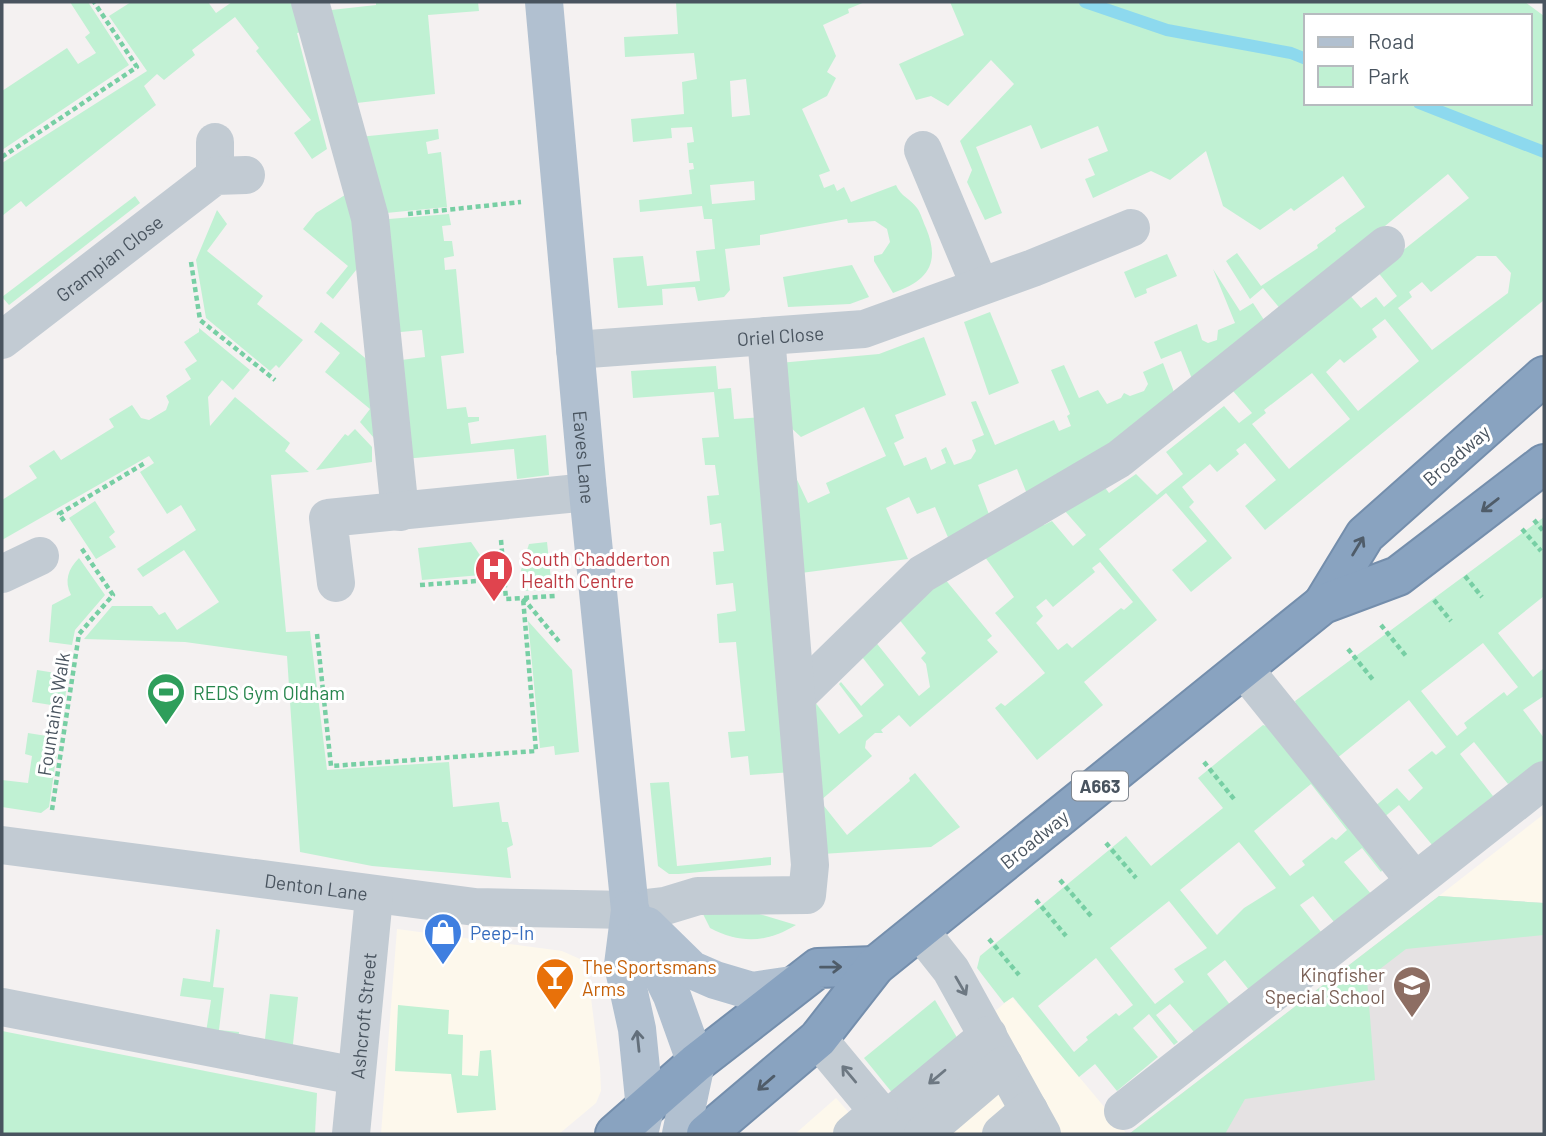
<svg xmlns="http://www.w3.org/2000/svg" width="1546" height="1136" font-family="Barlow,sans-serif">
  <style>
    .commercial { fill: #fdf8ec }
    .education { fill: #e5e2e3 }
    .green { fill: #c0f1d3; fill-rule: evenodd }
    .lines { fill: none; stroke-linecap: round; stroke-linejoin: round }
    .stream { stroke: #8dd9ee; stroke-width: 12 }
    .highway-casing { stroke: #748eac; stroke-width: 42 }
    .path { stroke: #77cfa4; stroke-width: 4.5; stroke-dasharray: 5 3.5; stroke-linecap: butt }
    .minor { stroke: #c2cbd3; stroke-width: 38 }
    .major { stroke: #b1c0d0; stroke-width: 38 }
    .highway { stroke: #89a3c0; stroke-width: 38 }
    .oneway { stroke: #4f5c69 }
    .oneway2 { stroke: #6d7882 }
    .oneway3 { stroke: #636f7b }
    .labels { text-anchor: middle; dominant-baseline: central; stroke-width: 6; stroke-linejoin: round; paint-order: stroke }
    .shield { fill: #fff; stroke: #80878f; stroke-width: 2 }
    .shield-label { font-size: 18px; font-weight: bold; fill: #49545f }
    .street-label { font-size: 19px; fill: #49545f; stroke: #fff }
    .health-label { font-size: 19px; fill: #be3a42; stroke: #fff; text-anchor: start }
    .leisure-label { font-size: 19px; fill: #27864d; stroke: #fff; text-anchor: start }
    .shop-label { font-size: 19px; fill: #366cbe; stroke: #fff; text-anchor: start }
    .food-label { font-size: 19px; fill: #c56008; stroke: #fff; text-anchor: start }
    .education-label { font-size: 19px; fill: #785e54; stroke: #fff; text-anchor: end }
  </style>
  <rect width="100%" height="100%" fill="#f4f1f1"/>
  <g class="commercial">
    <path d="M1544,814v89l-105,-7z"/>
    <path d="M397,929l165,22 18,8 8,16 12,93 1,23 -5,12 -37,31h-178z"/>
    <path d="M1012,997l115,137h-332l41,-36 23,26z"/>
  </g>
  <path class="education" d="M1439,896l105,7v231h-415z"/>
  <g class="green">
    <path d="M70,2h18l41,63 -127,85v-59l65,-43 11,16 18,-11 -11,-16 5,-4z"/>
    <path d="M131,2h77l8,11 16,-11h69l6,29 -10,2 30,116 -15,10 -18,-26 17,-13 -55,-69 3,-3 -24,-31 -43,33 3,5 -31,25 -7,-6 -13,12 12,19 -130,102 -5,-6 -19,15v-53l145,-92 -38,-55z"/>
    <path d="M376,2h102l1,9 -51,4 7,79 -87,10 -26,-93 54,-6z"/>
    <path d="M676,2h189l-17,7 1,4 -26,12 13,31 -9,16 9,6 -9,18 -25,13 28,62 -11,4 5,13 10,-4 3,7 7,-4 7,15 45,-17c5,12 14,13 21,23 4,5 6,14 9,20 15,36 1,53 -33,65l-19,-32v-5l8,-2 8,-12 -3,-13 -12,-8 -27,2 -1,-4 -87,16v10l-35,4 5,41 -6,7 -26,4 -3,-14 -33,2 1,16 -45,3 -5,-50 30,-2 4,30 53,-5 -4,-30 19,-2 -3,-30h-8l-2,-13 -62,6 -1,-12 53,-6 -3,-24 5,-1 -1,-6h-4l-2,-20 7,-1 -2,-15 -21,1 1,10 -39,4 -2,-23 53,-5 -2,-32 15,-3 -3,-26 -69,4 -1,-20 54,-3zM746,79l4,36 -18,2 -2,-36zM754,181l1,19 -43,4 -2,-19z"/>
    <path d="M950,2h575l19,14v284l-279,230 -20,-24 31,-26 -31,-37 -9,7 3,4 -22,18 -7,-8 -28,23 12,15 -5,5 43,51 -41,34 -19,-22 35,-29 -41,-48 -67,56 58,71 -73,62 19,23 -66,55 -42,-52 6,-5 4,3 40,-33 -50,-60 19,-16 -32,-44 55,-31 7,3 8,-4 21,25 13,-11 -22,-25 39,-25 6,8 27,-19 21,21 26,-21 -17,-22 58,-46 15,17 13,-10 -19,-22 113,-100 15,17 15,-11 8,10 13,-11 -20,-25 92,-73 -21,-24 -166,137 -19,-23 -13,11 -24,-38 11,-8 24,33 57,-38 -1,-3 19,-14 -1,-3 30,-21 -22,-31 -49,35 -3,-3 -31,22 -37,-24 -17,-55 -36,29 -19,-9 -58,27 -8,-19 10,-4 -7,-16 20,-8 -10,-25 -57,23 -10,-24 -55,22 26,66 -17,7 -18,-38 5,-12 -12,-29 54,-57 -23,-24 -43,46 -17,-10 -15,4 -17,-36 65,-29zM1306,16h224v87h-224zM1477,256h19l15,17 -3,20 -76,57 -34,-42 14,-11 -3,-5 13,-10 9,10zM1385,319l34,42 -61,50 -32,-39 14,-13 4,4 33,-26 -5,-8zM1312,373l38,46 -61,50 -37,-45 14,-11 -2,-3zM1100,562l33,40 -9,8 -3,-2 -49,40 -5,-5 -9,7 -22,-27 7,-7 -7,-9 10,-8 7,8 42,-35 -3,-4z"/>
    <path d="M438,129l1,10 -13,3 2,12 13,-2 6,55 -71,7 -17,-77z"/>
    <path d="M353,190l11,70 -31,39 -7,-6 22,-27 -45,-37 13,-16z"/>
    <path d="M135,196l5,7 -131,102 -7,-8z"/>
    <path d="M217,210l10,14 -20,27 56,45 -6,8 46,36 -24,28 -3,-3 -6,6 -64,-53 -10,-58z"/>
    <path d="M449,214l2,11 -9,1 2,15h8l2,15 -10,2 1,12 11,-1 8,84 -23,3 6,53 19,-2 2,10h11v4l-11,2 3,21 75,-9 3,40 -32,4 -3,-30 -110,10 -11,-98 32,-4 -3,-27 -32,3 -13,-113z"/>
    <path d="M1167,254l10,22 -31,13 1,4 -12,5 -11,-26z"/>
    <path d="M852,265l17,32 -19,7 -62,3 -5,-30z"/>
    <path d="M1213,269l27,42 13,-8 13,20 -72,61 -13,-33 -20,8 -7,-17 43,-18 5,16 6,3 9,-3 1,-10 17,-7z"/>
    <path d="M990,312l29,71 -30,12 -25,-73z"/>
    <path d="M321,322l54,44 -1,72 -14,-16 10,-13 -45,-37 15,-19 -26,-21z"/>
    <path d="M199,328l51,42 -17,20 -11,-10 -14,17 2,29 25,-29 55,46 -5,8 24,21 -38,3 15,157 24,-1 17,139 122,-8 4,45 46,-5 3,20h6l5,23 -6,3 4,30 -139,-12 -72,-14 -13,-196 -102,-14 -101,-3 28,-33h40l7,9 6,-3 12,18 42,-28 -35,-52 -41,27 -6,-8 59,-39 -15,-25 -14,9 -27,-42 14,-9 -5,-7 -147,84v-40l35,-22 -8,-12 25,-16 7,10 53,-33 -5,-8 23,-14 9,13 8,2 17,-10 3,-8 -3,-6 25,-17 -6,-10 12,-8 -13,-19 15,-10z"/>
    <path d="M924,337l22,58 -51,20 9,23 -10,5 10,23 22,-9 5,13 15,-7 -5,-13 5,-3 8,18 17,-6 5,-8 -4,-11 12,-5 -13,-33 5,-1 19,44 59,-25 5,11 12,-5 -4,-10 3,-2 -19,-44 13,-5 15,33 19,-8 9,14 14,-6 3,-5 6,3 14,-5 4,-7 -5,-12 20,-9 14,37 -148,99 -12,-30 -39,16 12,32 -40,25 -15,-35 -18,7 -8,-17 -23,11 22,51 -107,14 -10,-106 17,36 22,-10 -4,-10 60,-27 -22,-49 -63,30 -13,-12 -9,-62 100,-9z"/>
    <path d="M716,366l2,23 13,-1 3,31 31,-2 27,355 -42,3 -2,-19 -17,2 -3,-26 17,-1 -9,-89 -17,1 -2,-29 19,-3 -3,-28 -17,2 -3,-33 11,-1 -3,-28 -11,2 -3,-29 12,-1 -4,-30h-10l-3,-27 17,-1 -5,-45 -81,6 -2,-27z"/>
    <path d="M355,429l17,18v15l-56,8 29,-36 3,2z"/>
    <path d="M95,501l20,31 -6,5 7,10 -20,12 -27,-41z"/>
    <path d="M1544,517v79l-46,37 35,44 11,-9v28l-21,14 21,28v27l-36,19 -34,-42 -14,12 33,42 -60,50 -34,-41 -16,13 -9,-11 23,-19 12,13 14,-13 -15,-18 24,-19 4,4 10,-8 -37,-47 -73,59 -36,-45 -5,-13zM1483,643l35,44 -11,9 -3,-4 -40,31 3,5 -10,8 -36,-45z"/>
    <path d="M471,542l22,32 -71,6 -4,-32z"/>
    <path d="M547,542l5,47 -28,2 -3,-21 8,-26z"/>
    <path d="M79,558l26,37 -30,35 -3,15 -23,-3 3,-37 19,-10c-7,-14 -3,-26 8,-37z"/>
    <path d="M944,578l48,58 -5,4 11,12 -88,75 -11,-12 -18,15 2,3h-8l-9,8 -1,7 7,8 -52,45 27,34 63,-54 -1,-3 6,-5 45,54 -29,20 -109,7 -12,-148 5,-4 24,32 24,-18 -24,-32 2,-2 20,24 23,-21 -25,-32 10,-13h5l45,56 11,-9 -4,-23 -5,-6 5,-5 -28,-35z"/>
    <path d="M528,621l44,49 7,82 -24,3 -1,-9 -14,2z"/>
    <path d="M37,670l31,5 -4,32 -32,-5z"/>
    <path d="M1263,725l15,5 107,135 -4,7 -19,-24 -18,14 28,33 -38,27 -21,-26 -13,9 21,27 -68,63 -28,-35 -18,14 27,36 -35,28 -29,-34 -14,11 22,27 -4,3 -25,-31 -16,14 25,29 -41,34 -22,-27 -16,13 -66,-80 -9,6 -27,-35 3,-12 146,-120 25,30 72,-58 -25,-30zM1311,784l36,46 -11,10 -4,-3 -30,24 3,4 -15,11 -36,-45zM1239,842l37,46 -32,20 -27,27 -37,-45zM1169,901l38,47 -33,21 10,13 -29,22 -45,-56zM1096,958l37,47 -14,11 -3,-3 -30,24 2,3 -14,12 -36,-46z"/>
    <path d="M28,733l31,5 -10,69 -8,6 -39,-6v-27l26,3 4,-27 -7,-2z"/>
    <path d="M669,782l8,84 94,-9v8l-92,9h-10l-11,-8 -8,-83z"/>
    <path d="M1439,896l105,7v32l-138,14 -39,30 8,101 -130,19 -20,35h-96z"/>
    <path d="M749,911l47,14c-30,18 -55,19 -86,3l-7,-14z"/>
    <path d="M216,929l4,1 -7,57 11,1 -5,42 20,2 -1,13 -33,-6 6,-39 -31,-4 3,-18 27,4z"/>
    <path d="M270,994l28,3 -6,56 -28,-5z"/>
    <path d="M935,1000l24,41 -65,54 -30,-37z"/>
    <path d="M398,1005l51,5 -1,24 15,1 -1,40 16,1 2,-25 11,-1 5,60 -39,3 -6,-39 -56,-3z"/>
    <path d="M2,1031l315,62 -2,41h-313z"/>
  </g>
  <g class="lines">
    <g class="stream">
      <path d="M1085,2l82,28 124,23 15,6"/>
      <path d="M1419,103l125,49"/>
    </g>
    <defs>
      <g id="highway">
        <path d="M1323,604l42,-69 179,-159"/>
        <path d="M615,1134l81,-71 122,-95 57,-2"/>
        <path d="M706,1134l112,-95 57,-73 448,-362 75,-28 146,-112"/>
      </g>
    </defs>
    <use href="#highway" class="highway-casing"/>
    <g class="path">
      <path d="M2,157l135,-90 -43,-65"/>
      <path d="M408,214l113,-12"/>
      <path d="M191,262l9,58 75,60"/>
      <path d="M1534,520l10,12"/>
      <path d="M64,521l-5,-7 86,-51"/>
      <path d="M1522,529l19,22"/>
      <path d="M501,540l5,59 17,-1 38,46"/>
      <path d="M1465,576l17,21"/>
      <path d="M420,585l85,-6"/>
      <path d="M1434,600l17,21"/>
      <path d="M1381,625l25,31"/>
      <path d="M317,634l14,132 205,-15 -13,-153 32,-2v-3"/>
      <path d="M1348,649l26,32"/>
      <path d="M1204,762l30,37"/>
      <path d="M52,810l27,-176 34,-39 -33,-49"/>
      <path d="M1106,843l30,35"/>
      <path d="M1060,880l31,36"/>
      <path d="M1036,900l30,36"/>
      <path d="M989,939l30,36"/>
    </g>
    <g class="minor">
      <path d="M310,2l60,216 30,294"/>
      <path d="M923,150l56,134"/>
      <path d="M215,176v-34"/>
      <path id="s1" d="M2,340l213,-164 31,-1"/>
      <path id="s2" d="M575,350l289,-21 169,-61 98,-40"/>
      <path d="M2,574l38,-18"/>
      <path d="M336,583l-8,-65 260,-26"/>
      <path d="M1244,669l171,212"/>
      <path d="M798,695l124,-121 197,-115 267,-214"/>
      <path id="s3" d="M2,845l473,62 155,3 35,-4 33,-10 109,-1 3,-30 -44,-529"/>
      <path d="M920,931l31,39 91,164"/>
      <path d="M2,1007l354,69"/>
      <path d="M818,1039l79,95"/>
      <path d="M1123,1111l421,-331"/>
      <path d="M886,1120l102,-85"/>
      <path id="s4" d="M351,1134l23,-237"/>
      <path d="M852,1134l27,-23"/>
      <path d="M923,1134l81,-69"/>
      <path d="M1001,1134l28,-24"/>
    </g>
    <g class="major">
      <path id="s5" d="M544,2l44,490 42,418 -7,55 14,64 8,80 -6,25"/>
      <path d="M630,910l42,86 24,67 -15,71"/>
      <path d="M647,926l45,44 23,10 37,11 40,-6"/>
    </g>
    <use href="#highway" class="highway"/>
  </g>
  <defs><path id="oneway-shaft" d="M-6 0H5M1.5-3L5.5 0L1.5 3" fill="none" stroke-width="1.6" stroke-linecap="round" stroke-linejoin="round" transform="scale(1.75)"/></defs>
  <g class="oneway">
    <use href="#oneway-shaft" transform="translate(1490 505) rotate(142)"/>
    <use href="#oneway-shaft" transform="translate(1358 546) rotate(-59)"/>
    <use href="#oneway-shaft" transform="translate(831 967) rotate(-1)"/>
    <use href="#oneway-shaft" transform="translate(766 1083) rotate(139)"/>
  </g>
  <g class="oneway2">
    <use href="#oneway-shaft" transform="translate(961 986) rotate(60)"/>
    <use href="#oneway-shaft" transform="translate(849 1074) rotate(-130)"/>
    <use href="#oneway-shaft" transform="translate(937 1077) rotate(140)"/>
  </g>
  <use class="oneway3" href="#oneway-shaft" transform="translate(638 1041) rotate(-96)"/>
  <defs>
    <symbol id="hospital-pin" viewBox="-11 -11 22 30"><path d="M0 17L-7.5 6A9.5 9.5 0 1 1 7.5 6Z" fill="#e0444e" stroke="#fff"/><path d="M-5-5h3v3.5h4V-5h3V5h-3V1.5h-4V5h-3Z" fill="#fff"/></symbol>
    <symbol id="stadium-pin" viewBox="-11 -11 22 30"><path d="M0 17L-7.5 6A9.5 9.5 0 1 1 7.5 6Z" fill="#2e9e5b" stroke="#fff"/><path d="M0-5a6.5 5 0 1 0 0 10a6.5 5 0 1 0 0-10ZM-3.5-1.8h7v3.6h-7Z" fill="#fff"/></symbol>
    <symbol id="shop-pin" viewBox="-11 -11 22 30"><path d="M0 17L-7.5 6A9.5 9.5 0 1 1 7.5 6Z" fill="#3f7fe0" stroke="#fff"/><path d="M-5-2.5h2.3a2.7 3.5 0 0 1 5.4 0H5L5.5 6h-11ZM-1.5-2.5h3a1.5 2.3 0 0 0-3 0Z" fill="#fff"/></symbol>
    <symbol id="bar-pin" viewBox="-11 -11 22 30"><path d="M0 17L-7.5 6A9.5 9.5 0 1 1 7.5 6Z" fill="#e8710a" stroke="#fff"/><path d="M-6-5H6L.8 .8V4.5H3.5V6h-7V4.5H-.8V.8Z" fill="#fff"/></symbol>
    <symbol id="school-pin" viewBox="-11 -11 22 30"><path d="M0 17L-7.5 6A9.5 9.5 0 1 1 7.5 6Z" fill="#8d6e63" stroke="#fff"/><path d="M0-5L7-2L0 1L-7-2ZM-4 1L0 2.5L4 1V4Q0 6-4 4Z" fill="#fff"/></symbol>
  </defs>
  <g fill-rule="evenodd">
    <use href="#hospital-pin" x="472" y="547" width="44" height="60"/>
    <use href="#stadium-pin" x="144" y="670" width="44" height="60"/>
    <use href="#shop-pin" x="421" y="910" width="44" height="60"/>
    <use href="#bar-pin" x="533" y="955" width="44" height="60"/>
    <use href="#school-pin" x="1390" y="963" width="44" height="60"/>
  </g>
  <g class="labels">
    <rect class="shield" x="1072" y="771.5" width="56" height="29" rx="5"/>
    <g class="shield-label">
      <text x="1100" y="786">A663</text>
    </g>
    <g class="street-label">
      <text stroke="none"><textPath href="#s1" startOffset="135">Grampian Close</textPath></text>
      <text stroke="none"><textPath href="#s2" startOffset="206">Oriel Close</textPath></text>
      <text transform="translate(1456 455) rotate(-41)">Broadway</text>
      <text stroke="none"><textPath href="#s5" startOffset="457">Eaves Lane</textPath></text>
      <text transform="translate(53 714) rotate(-81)">Fountains Walk</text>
      <text transform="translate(1034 839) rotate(-39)">Broadway</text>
      <text stroke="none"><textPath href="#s3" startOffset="317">Denton Lane</textPath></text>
      <text stroke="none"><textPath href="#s4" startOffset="119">Ashcroft Street</textPath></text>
    </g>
    <g class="health-label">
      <text x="521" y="558">South Chadderton<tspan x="521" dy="22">Health Centre</tspan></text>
    </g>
    <g class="leisure-label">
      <text x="193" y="692">REDS Gym Oldham</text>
    </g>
    <g class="shop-label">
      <text x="470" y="932">Peep-In</text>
    </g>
    <g class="food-label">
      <text x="582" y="966">The Sportsmans<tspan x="582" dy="22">Arms</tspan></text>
    </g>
    <g class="education-label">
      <text x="1385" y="974">Kingfisher<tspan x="1385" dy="22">Special School</tspan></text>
    </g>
  </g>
  <rect width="1546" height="1136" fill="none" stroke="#49545f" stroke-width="7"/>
  <rect x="1304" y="14" width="228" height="91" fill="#ffffff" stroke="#b6bbbf" stroke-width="2"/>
  <rect x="1318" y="37" width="35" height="10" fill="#b1c0d0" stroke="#b6bbbf" stroke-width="2"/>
  <text x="1368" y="49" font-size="21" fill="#49545f">Road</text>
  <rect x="1318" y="66" width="35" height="21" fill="#c0f1d3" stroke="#b6bbbf" stroke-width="2"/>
  <text x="1368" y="84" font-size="21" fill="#49545f">Park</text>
</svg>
